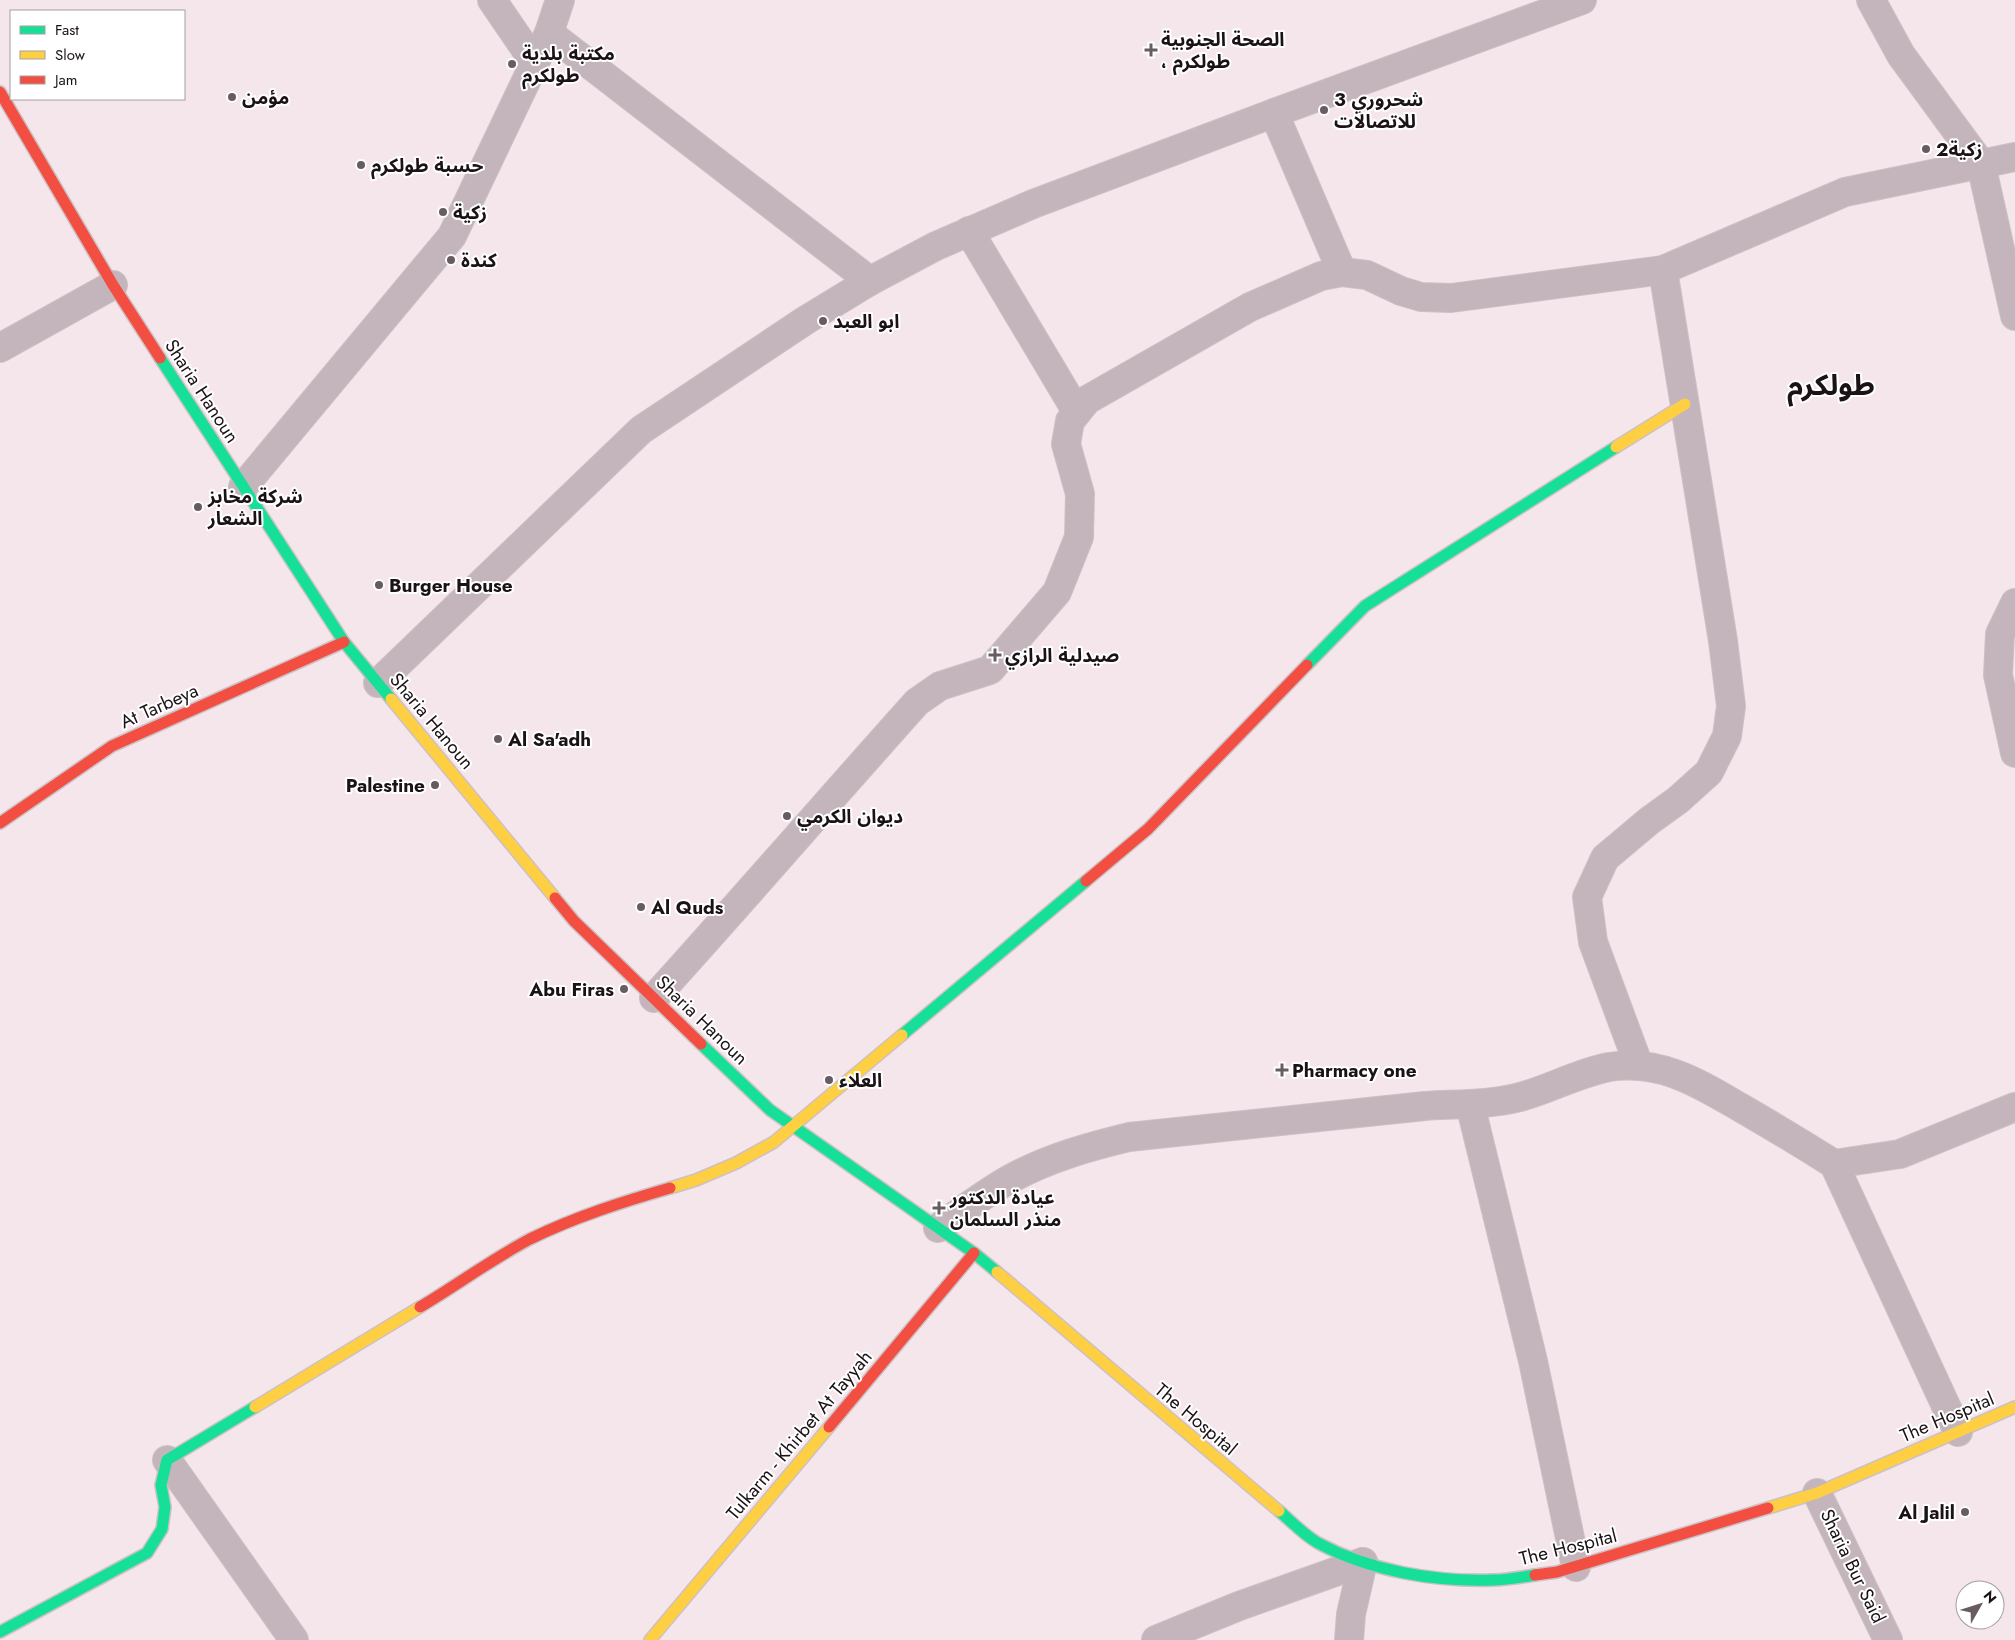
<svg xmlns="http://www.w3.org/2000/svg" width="2015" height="1640" font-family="Jost,'Noto Sans Arabic',sans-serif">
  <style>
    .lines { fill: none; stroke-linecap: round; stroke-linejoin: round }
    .street-casing { stroke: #ccc1c5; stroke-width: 30 }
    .fast-casing { stroke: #ccc1c5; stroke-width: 14 }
    .slow-casing { stroke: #ccc1c5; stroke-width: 14 }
    .jam-casing { stroke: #ccc1c5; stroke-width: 14 }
    .street { stroke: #c3b5bb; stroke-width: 28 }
    .fast { stroke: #16e098; stroke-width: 11 }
    .slow { stroke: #ffcf43; stroke-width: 11 }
    .jam { stroke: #f24e42; stroke-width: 11 }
    .poi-dot { fill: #675c61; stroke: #fff; stroke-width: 2 }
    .labels { text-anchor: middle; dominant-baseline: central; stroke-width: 4; stroke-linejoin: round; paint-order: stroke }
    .poi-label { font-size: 19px; font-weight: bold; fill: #1b1216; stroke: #fff; text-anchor: start }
    .street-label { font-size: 19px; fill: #1b1216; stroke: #fff }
    .town-label { font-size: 29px; font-weight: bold; fill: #1b1216; stroke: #fff }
  </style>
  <rect width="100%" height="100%" fill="#f5e6eb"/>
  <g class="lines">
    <defs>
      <g id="street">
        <path d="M492,0l43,63"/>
        <path d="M1871,0l30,55 80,109 34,152"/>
        <path d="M549,33l321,248"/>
        <path d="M1274,113l68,159"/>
        <path d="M969,231l108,181"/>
        <path d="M0,348l113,-63"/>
        <path d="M243,487l209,-251 97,-203 11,-33"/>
        <path d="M2015,603l-15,31 -2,41 17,78"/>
        <path d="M378,683l263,-253 165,-110 64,-39 66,-35 97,-42 241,-91 308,-113"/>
        <path d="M654,998c89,-98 175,-198 263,-296l23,-16 50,-16 67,-78 22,-55 1,-43 -14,-50 4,-23 17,-21 163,-93 71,-31 21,-4 25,3 34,16 20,6 30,1 212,-28 182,-78 170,-35"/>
        <path d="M1639,1066l-46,-124 -6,-45 18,-39 44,-37 29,-21 31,-28 18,-36 4,-30 -8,-65 -60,-371"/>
        <path d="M1470,1104l63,257 43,206"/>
        <path d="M1834,1164l124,268"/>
        <path d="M938,1228c24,-17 48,-36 74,-50 37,-20 76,-31 117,-41l296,-31c31,-2 64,-1 95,-9 30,-8 58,-24 89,-30 53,-8 91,17 134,42 31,18 61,36 91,55l66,-10 115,-47"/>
        <path d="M167,1460l127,180"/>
        <path d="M1817,1493l71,147"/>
        <path d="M1156,1640l83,-34 124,-44"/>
        <path d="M1349,1640l2,-26 12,-52"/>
      </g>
      <g id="fast">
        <path d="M160,358l184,284 47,57"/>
        <path d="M1307,665l58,-59 251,-159"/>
        <path d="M902,1035l184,-154"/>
        <path d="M701,1044l69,66 204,143 23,19"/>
        <path d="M1279,1511c12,10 25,24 39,32 52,28 117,39 175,37 14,0 29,-3 42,-5"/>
        <path d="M0,1632l147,-79 15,-24 3,-22 -4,-22 6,-25 88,-53"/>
      </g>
      <g id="slow">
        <path d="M1616,447l69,-43"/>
        <path d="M391,699l164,199"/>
        <path d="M670,1188l26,-8 40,-17 38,-21 128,-107"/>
        <path d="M997,1272l282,239"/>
        <path d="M255,1407l165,-100"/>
        <path d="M1768,1508l49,-15 198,-86"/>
        <path d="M650,1640l179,-213"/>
      </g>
      <g id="jam">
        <path d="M0,92l113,193 47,73"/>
        <path d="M0,823l112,-77 232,-104"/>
        <path d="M1086,881l62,-52 159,-164"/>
        <path d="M555,898l19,23 127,123"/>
        <path d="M420,1307c37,-22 72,-48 110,-68 45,-22 92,-37 140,-51"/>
        <path d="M829,1427l145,-174"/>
        <path d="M1535,1575l22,-3 211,-64"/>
      </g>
    </defs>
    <use href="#street" class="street-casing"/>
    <use href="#fast" class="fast-casing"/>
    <use href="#slow" class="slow-casing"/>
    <use href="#jam" class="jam-casing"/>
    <use href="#street" class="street"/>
    <use href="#fast" class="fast"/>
    <use href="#slow" class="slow"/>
    <use href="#jam" class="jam"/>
  </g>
  <g class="poi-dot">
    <path d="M1148.5 42.5h5v5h5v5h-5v5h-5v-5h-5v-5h5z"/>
    <circle cx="512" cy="64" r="5"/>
    <circle cx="232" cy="97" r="5"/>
    <circle cx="1324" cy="110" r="5"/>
    <circle cx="1926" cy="149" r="5"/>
    <circle cx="361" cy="165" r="5"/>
    <circle cx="443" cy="212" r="5"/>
    <circle cx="451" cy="260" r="5"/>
    <circle cx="823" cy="321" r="5"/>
    <circle cx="198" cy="507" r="5"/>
    <circle cx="379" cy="585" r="5"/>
    <path d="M992.5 647.5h5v5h5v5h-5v5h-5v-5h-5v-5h5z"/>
    <circle cx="498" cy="739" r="5"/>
    <circle cx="435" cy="785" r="5"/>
    <circle cx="787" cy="816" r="5"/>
    <circle cx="641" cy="907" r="5"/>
    <circle cx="624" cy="989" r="5"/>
    <path d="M1279.5 1062.5h5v5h5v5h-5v5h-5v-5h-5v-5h5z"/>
    <circle cx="829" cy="1080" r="5"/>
    <path d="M936.5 1200.5h5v5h5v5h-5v5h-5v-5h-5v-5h5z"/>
    <circle cx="1965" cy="1512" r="5"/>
  </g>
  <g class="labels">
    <g class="poi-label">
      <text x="1161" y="39">الصحة الجنوبية<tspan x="1161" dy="22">، طولكرم</tspan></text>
      <text x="522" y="53">مكتبة بلدية<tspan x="522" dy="22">طولكرم</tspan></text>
      <text x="242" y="97">مؤمن</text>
      <text x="1334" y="99">شحروري 3<tspan x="1334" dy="22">للاتصالات</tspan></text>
      <text x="1936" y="149">زكية2</text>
      <text x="371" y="165">حسبة طولكرم</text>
      <text x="453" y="212">زكية</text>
      <text x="461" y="260">كندة</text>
      <text x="833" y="321">ابو العبد</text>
      <text x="208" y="496">شركة مخابز<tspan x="208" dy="22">الشعار</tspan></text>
      <text x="389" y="585">Burger House</text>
      <text x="1005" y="655">صيدلية الرازي</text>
      <text x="508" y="739">Al Sa'adh</text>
      <text x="425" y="785" text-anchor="end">Palestine</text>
      <text x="797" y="816">ديوان الكرمي</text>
      <text x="651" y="907">Al Quds</text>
      <text x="614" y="989" text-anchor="end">Abu Firas</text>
      <text x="1292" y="1070">Pharmacy one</text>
      <text x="839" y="1080">العلاء</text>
      <text x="950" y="1197">عيادة الدكتور<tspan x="950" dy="22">منذر السلمان</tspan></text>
      <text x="1955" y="1512" text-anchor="end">Al Jalil</text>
    </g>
    <g class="street-label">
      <text transform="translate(202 391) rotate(57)">Sharia Hanoun</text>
      <text transform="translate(159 706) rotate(-24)">At Tarbeya</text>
      <text transform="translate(432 721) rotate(50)">Sharia Hanoun</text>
      <text transform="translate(702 1020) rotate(44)">Sharia Hanoun</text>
      <text transform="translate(1947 1417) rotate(-23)">The Hospital</text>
      <text transform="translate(1196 1419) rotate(40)">The Hospital</text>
      <text transform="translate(799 1435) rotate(-50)">Tulkarm - Khirbet At Tayyah</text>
      <text transform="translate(1568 1547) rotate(-14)">The Hospital</text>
      <text transform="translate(1853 1566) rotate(64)">Sharia Bur Said</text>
    </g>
    <g class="town-label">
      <text x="1831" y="385">طولكرم</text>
    </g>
  </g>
  <rect x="10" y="10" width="175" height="90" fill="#ffffff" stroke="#a4a0a2"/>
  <rect x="20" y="26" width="25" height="8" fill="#16e098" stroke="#a4a0a2"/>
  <text x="55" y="35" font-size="15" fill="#1b1216">Fast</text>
  <rect x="20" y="51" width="25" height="8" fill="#ffcf43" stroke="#a4a0a2"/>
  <text x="55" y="60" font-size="15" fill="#1b1216">Slow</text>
  <rect x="20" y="76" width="25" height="8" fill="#f24e42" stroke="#a4a0a2"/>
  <text x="55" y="85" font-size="15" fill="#1b1216">Jam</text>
  <g transform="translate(1980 1605) rotate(51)"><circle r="24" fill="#ffffff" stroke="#a4a0a2"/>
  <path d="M0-4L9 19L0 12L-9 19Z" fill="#675c61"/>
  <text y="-8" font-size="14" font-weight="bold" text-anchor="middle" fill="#1b1216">N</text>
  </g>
</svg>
